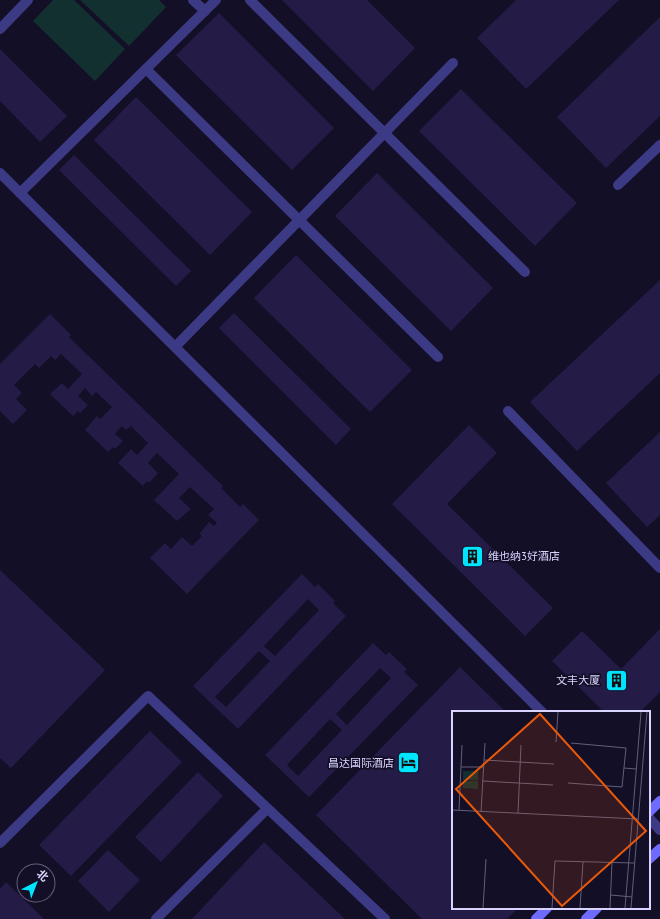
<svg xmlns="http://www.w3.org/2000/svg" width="660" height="919" font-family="'PT Sans','Noto Sans SC',sans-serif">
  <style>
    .green { fill: #12302f }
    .building { fill: #241b47; fill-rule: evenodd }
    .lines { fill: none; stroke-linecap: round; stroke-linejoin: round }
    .street { stroke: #3d3a85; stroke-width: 10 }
    .secondary { stroke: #6f6bff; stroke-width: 10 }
    .labels { text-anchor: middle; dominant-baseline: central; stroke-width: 3.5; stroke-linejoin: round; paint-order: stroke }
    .poi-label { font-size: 11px; fill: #d9d4ff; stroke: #130f26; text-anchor: end }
    .inset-road { fill: none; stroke: #625e7d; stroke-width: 1 }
    .view { fill: #e8590c; fill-opacity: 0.15; stroke: #e8590c; stroke-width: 2 }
    .inset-edge { fill: none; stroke: #d9d4ff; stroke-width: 2 }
  </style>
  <rect width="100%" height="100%" fill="#130f26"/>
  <g class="green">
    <path d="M53,0h21l51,49 -30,32 -62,-60z"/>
    <path d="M80,0h79l7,7 -37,39z"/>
  </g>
  <g class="building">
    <path d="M282,0h85l48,48 -42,43z"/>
    <path d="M516,0h103l-93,89 -49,-51z"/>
    <path d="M219,13l115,115 -42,42 -116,-115z"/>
    <path d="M660,17v99l-54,52 -49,-51z"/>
    <path d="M0,49l67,67 -27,26 -40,-41z"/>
    <path d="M461,89l116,114 -42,43 -116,-115z"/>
    <path d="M136,97l116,115 -42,43 -116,-115z"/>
    <path d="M74,155l117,116 -15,15 -117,-116z"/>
    <path d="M377,173l116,115 -42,43 -116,-115z"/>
    <path d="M296,255l116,115 -42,42 -116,-114z"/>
    <path d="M660,280v93l-83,78 -47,-49z"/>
    <path d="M234,313l117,116 -15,16 -117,-117z"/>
    <path d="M50,314l21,21 -2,2 154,149 -2,2 19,19 3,-3 16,16 -72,74 -37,-36 15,-15 6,6 11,-12 10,9 10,-10 -3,-2 10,-12 5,4 3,-3 -9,-8 6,-6 -24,-22 -11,11 12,11 -14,12 -23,-21 25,-26 -22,-21 -9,10 10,10 -9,10 -2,-2 -4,5 -25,-23 13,-14 6,6 11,-12 -17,-17 -5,4 -4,-4 -7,8 8,7 -8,8 -2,-2 -5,5 -23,-22 12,-14 3,3 12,-12 -16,-15 -4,4 -7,-8 -7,8 10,9 -8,8 -2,-2 -5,5 -23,-22 12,-11 6,6 14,-15 -21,-20 -6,6 -4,-4 -12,12 -4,-4 -21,21 8,8 -6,6 11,11 -14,14 -13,-13v-47z"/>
    <path d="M469,425l28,28 -50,51 106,104 -28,28 -133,-132z"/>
    <path d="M660,432v83l-13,12 -41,-44z"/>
    <path d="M0,570l105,100 -94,98 -11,-10z"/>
    <path d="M302,574l13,13 3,-3 17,17 -2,2 13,13 -108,113 -45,-43zM308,599l11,11 -44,46 -11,-10zM259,651l11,10 -44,46 -11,-10z"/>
    <path d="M660,629v63l-20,20h-36l-52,-51 30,-30 39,38z"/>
    <path d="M373,643l13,12 3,-3 18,17 -3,3 14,13 -109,112 -44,-42zM380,668l11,10 -44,47 -11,-11zM330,719l12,11 -44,46 -11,-11z"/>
    <path d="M460,667l46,45h-53v196h65l-11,11h-85l-106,-104z"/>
    <path d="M150,731l32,31 -111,114 -32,-31z"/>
    <path d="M198,772l25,24 -62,66 -26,-25z"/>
    <path d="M264,842l81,77h-153z"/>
    <path d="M108,850l32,30 -31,32 -31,-31z"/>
    <path d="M6,882l38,37h-44v-30z"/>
  </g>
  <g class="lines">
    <g class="street">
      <path d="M193,0l12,11"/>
      <path d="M250,0l275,272"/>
      <path d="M0,29l28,-29"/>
      <path d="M146,69l292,288"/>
      <path d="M0,173l542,539"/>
      <path d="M618,185l42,-40"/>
      <path d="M20,193l196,-193"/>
      <path d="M175,347l278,-284"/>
      <path d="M508,411l152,157"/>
      <path d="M649,818l11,12"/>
      <path d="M0,843l148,-147 237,223"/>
      <path d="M156,919l111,-110"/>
    </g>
    <g class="secondary">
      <path d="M649,812l11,-11"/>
      <path d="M649,859l11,-10"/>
      <path d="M536,919l11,-11"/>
      <path d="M586,919l11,-11"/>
    </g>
  </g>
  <defs>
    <symbol id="building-square" viewBox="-11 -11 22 22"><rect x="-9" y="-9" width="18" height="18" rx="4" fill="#00e5ff" stroke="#130f26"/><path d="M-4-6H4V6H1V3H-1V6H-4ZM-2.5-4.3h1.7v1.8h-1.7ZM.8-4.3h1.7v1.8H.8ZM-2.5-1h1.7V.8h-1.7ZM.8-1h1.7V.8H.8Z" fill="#111"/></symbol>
    <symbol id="hotel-square" viewBox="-11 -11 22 22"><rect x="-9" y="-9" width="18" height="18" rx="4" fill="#00e5ff" stroke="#130f26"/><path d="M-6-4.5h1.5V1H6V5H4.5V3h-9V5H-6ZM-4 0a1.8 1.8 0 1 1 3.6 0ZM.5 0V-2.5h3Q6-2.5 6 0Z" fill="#111"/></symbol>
  </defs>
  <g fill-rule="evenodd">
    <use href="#building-square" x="460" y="544" width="25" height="25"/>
    <use href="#building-square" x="604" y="668" width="25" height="25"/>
    <use href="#hotel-square" x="396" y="750" width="25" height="25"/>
  </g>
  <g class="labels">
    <g class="poi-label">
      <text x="488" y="556" text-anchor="start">维也纳3好酒店</text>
      <text x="600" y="680">文丰大厦</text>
      <text x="394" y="763">昌达国际酒店</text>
    </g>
  </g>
  <g transform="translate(452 711)">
    <rect width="198" height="198" fill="#130f26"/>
    <path d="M11,60h15v9h-15zM11,70h15v8l-15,-1z" fill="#12302f"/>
    <path class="inset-road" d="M104,31l2,-30M32,49l70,4M9,56h23M172,57l12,1M31,70l70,4M116,72l54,4 4,-39 -55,-5M0,99l186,9M7,99l3,-65M29,101l4,-69M66,102l3,-68M159,184l21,2M31,197l3,-49M100,197l3,-47 79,2M128,197l3,-46M158,197l2,-46M173,197l16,-196M179,197l16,-196"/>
    <path class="view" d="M88,3l106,117 -84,75 -106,-117z"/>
    <rect width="198" height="198" class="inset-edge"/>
  </g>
  <g transform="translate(36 883) rotate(42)"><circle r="19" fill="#130f26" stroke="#625e7d"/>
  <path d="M0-3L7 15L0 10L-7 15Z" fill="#00e5ff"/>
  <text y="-6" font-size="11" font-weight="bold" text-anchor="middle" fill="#d9d4ff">北</text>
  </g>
</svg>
